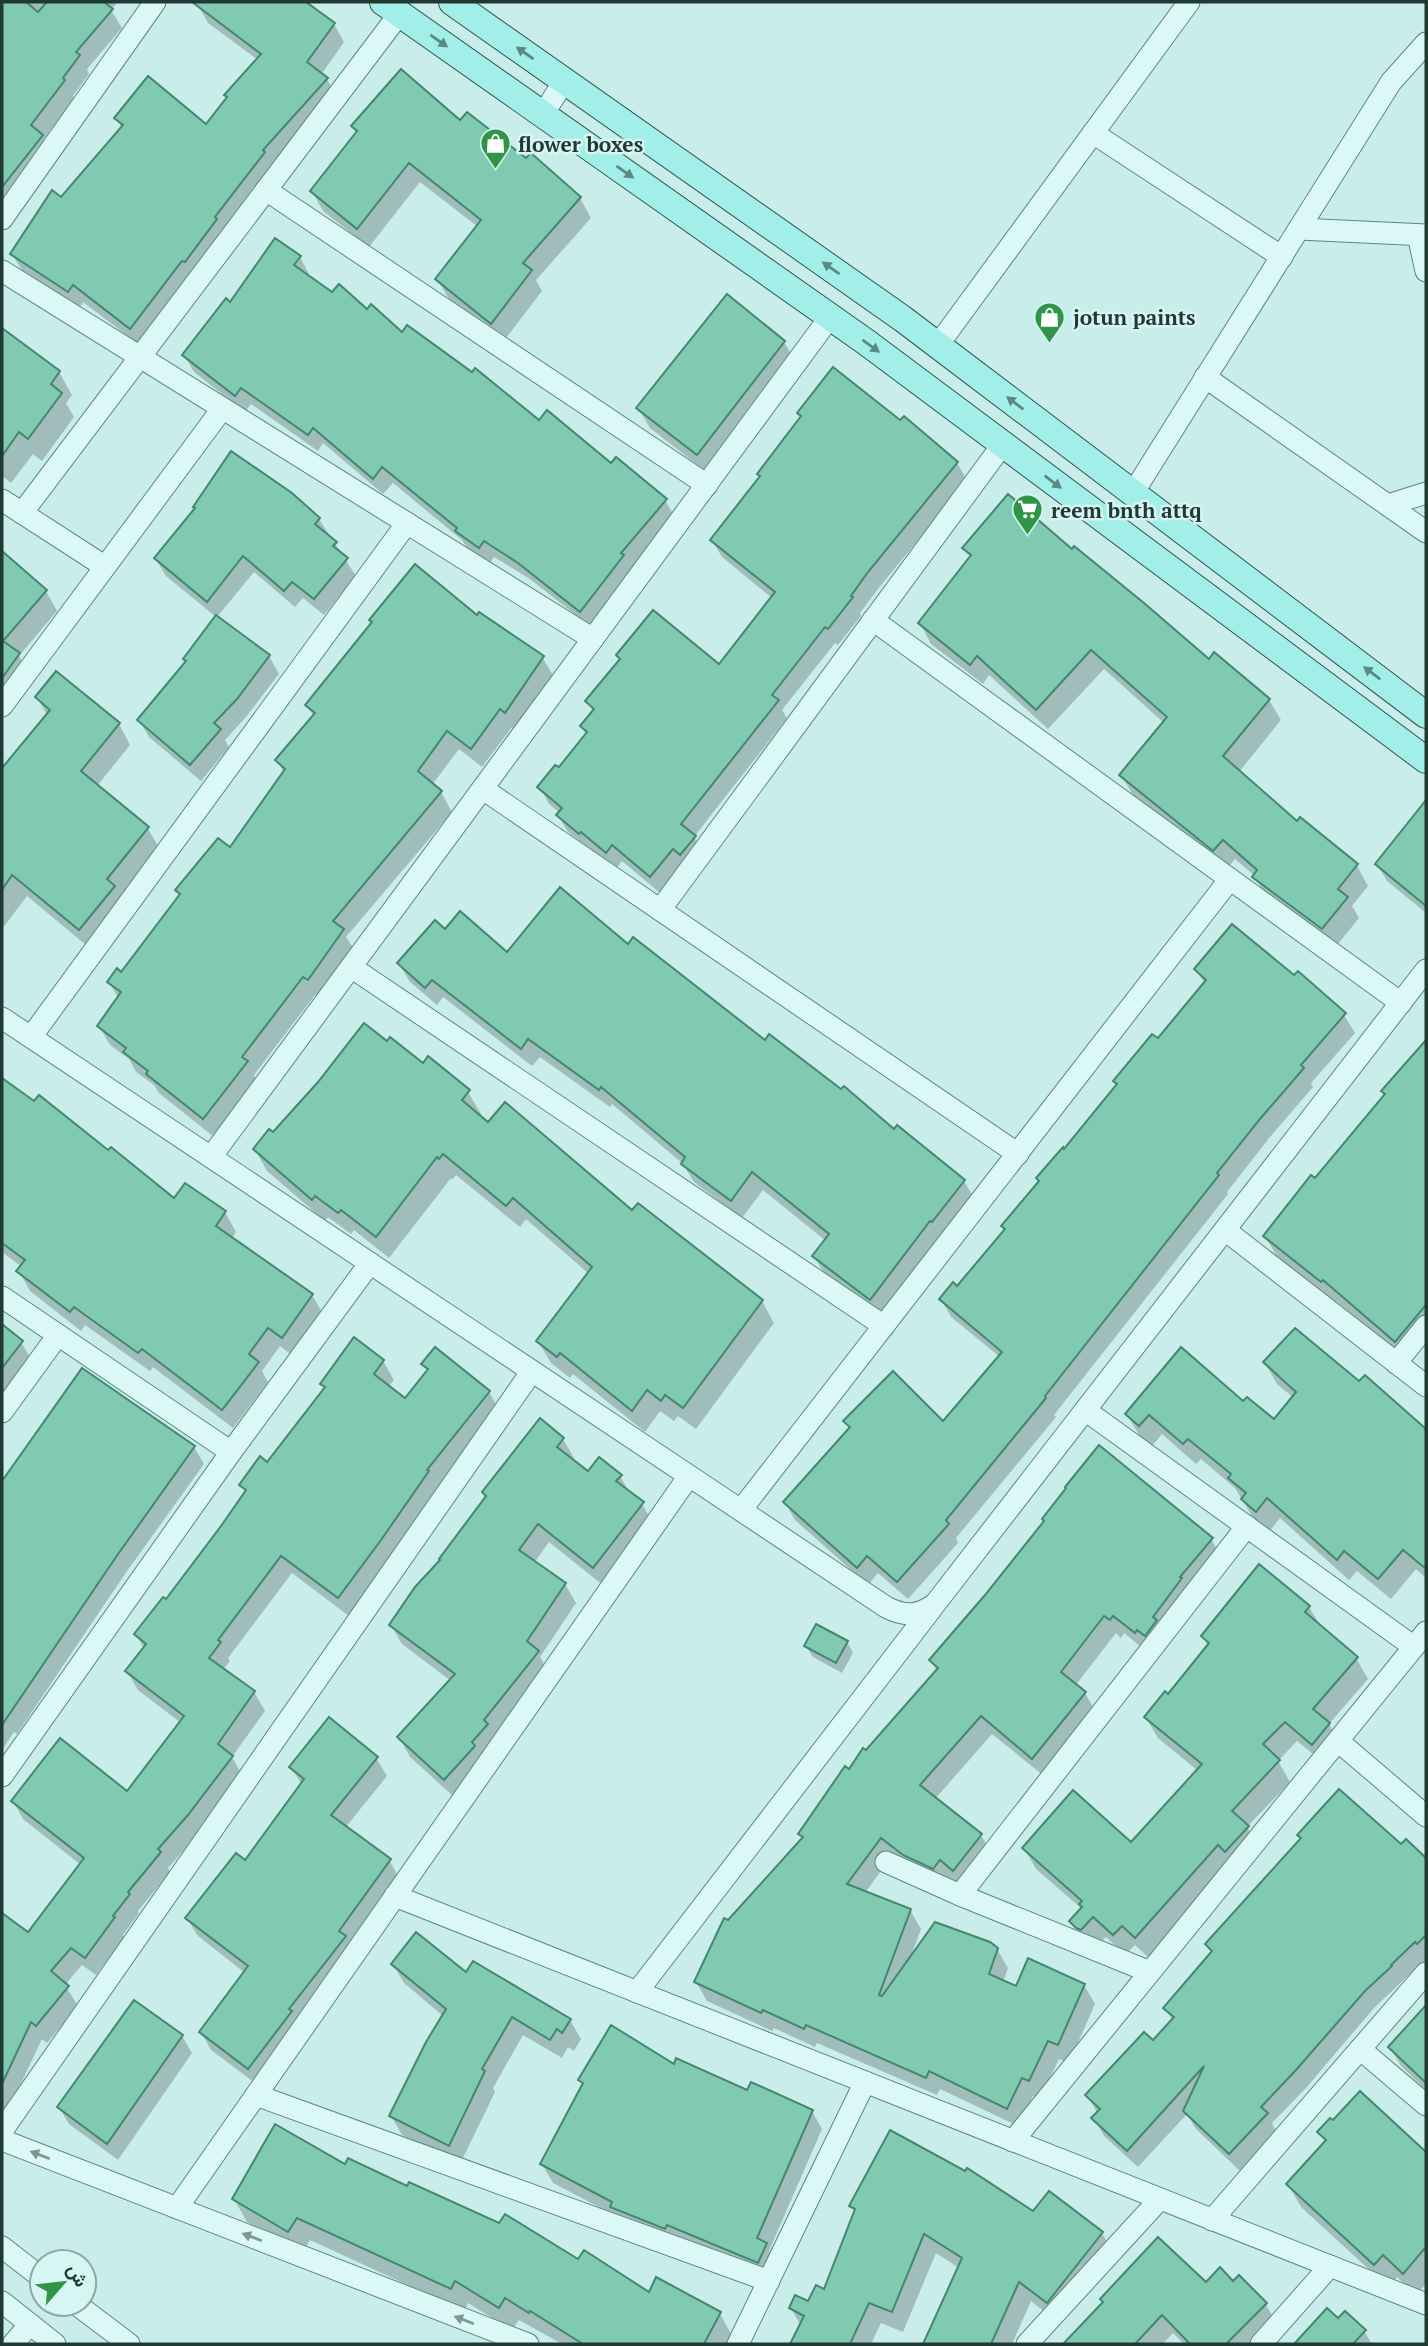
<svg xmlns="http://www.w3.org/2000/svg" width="1428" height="2346" font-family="'PT Serif',Vazirmatn,serif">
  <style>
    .shadow { fill: #0003 }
    .building { fill: #7fcab0; stroke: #44876e; stroke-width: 2 }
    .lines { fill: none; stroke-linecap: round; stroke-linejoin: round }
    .minor-casing { stroke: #5d887e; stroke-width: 23 }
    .major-casing { stroke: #31574b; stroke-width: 28 }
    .minor { stroke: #dbf8f6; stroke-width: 21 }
    .major { stroke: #a2eee8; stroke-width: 26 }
    .oneway { fill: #5a8a84 }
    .oneway2 { fill: #7e9894 }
    .labels { text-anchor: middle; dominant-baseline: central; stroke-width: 5; stroke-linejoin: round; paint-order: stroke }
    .poi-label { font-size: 21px; font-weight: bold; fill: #203932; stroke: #d7f5f3; text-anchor: start }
  </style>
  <rect width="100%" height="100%" fill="#c8edeb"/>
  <g class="shadow">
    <path d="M2,2h116l-7,8 11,18 -35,41 2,5 -16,22 1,3 -30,40 8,15 -50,52z"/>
    <path d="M200,2h103l31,22 10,18 -23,33 6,4 10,18 -196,249 -58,-44 -4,7 -56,-37 -11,-18 110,-126 -6,-10 91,8 51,-66 -50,-37 -10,-18z"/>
    <path d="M460,123l67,37 4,-5 49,43 11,20 -55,62 6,11 -39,51 -54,-43 -12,-20 41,-52 -58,-45 -51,65 -46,-36 -11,-20 45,-58 -4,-7z"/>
    <path d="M300,257l9,17 -2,3 26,17 34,17 172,112 126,77 10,17 -84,110 -61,-48 -36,-22 -5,7 -22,-16 -5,-8 -69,-57 -10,11 -60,-51 -5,8 -67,-47 -6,8 -51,-40 -10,-17 46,-51z"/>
    <path d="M727,296l57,46 12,20 -87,112 -59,-46 -12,-20z"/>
    <path d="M2,330l57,42 13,23 -6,8 8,14 -32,44 -9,-7 -22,29 -9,-7z"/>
    <path d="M799,413l158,50 10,17 -89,109 -18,24 1,3 -23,29 -3,-2 -53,67 5,8 -93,119 10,17 -44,39 -38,-32 -6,8 -48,-37 -10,-17 2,-2 -11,-9 -9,-17 19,-17 28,-35 -5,-9 12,-13 -7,-12 132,-35 53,-68 -50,-41 -10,-17 49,-62 41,-60z"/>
    <path d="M319,519l37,57 -32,39 -21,-17 -8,9 -41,-35 -37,45 52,39 10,18 -33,43 -21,23 4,7 -28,34 -52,-44 -10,-17 48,-58 29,-45 -50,-41 -10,-17z"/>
    <path d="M965,548l244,114 60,38 12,20 -42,52 59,51 59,43 11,20 -16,20 7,12 -25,31 -68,-52 -11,-21 -20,-17 -9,11 -93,-75 -12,-20 43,-52 -60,-54 -56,60 -59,-54 -6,9 -52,-40 -11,-21 51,-65z"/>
    <path d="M2,554l44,37 11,20 -38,45 11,19 -28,38z"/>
    <path d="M477,618l65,39 12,20 -37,54 -5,-4 -30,40 -23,-18 -27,36 9,7 11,20 -106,125 8,12 -34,49 -5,-3 -61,80 3,7 -43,55 -55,-44 -5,-8 -18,-13 -7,-13 -19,-14 -11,-19 20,-27 -10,-17 13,-8 59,-78 -4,-6 53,-40 54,-77 -6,-12 36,-44 -7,-12z"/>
    <path d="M37,697l82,27 11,21 -33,41 51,43 12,20 -68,101 -65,-54 -25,33v-159l45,-55z"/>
    <path d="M1421,810l5,4v99l-39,-32 -10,-17z"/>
    <path d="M445,931l63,23 120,-8 336,235 11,19 -94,118 -56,-43 -11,-19 12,-15 -63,-51 -21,28 -48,-36 -12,-19 -70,-59 -2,3 -70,-50 -8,9 -89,-69 -6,8 -27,-23 -11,-18z"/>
    <path d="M1196,970l98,8 50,37 11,18 -44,50 2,4 -43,50 -43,55 1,2 -174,221 2,2 -100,121 2,5 -50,56 -30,-26 -10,12 -73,-65 -10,-18 65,-73 -5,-8 98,3 57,-67 -49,-40 -10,-18 16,-10 49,-58 -3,-5 202,-242z"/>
    <path d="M388,1043l80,49 13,22 -2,2 153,97 130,88 12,22 -78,106 -18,-13 -4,5 -14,-10 -15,21 -72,-58 -3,4 -19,-15 -13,-22 51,-67 -63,-55 -6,8 -64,-52 -4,5 -1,-2 -62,80 -35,-28 -3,4 -23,-17 -3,4 -58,-50 -12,-22z"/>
    <path d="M1426,1043v298l-17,21 -73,-61 -2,2 -56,-45 -13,-22 121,-141 -2,-4z"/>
    <path d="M2,1080l173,121 50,11 11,20 -5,7 81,56 11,19 -30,42 -13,-10 -18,25 6,11 -35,46 -80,-61 -3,4 -65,-46 -4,6 -51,-40 -11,-20 3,-4 -20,-15z"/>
    <path d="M2,1326l19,16 10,17 -29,38z"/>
    <path d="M383,1361l11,19 -6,7 17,13 23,-28 -5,-8 66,28 11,19 -63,78 1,2 -89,125 -57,-43 -64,85 2,3 -7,9 31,22 11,19 -33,46 10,18 -44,59 -30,34 2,4 -32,39 1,2 -16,22 1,2 -28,38 -14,-10 -17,20 13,21 -31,37 -5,-4 -36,76 -4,-2v-197l27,19 52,-70 -58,-46 -10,-18 115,-7 53,-71 -43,-33 -11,-19 17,-22 -8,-15 30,-32 80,-109 -5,-8 27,-21 58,-74 -4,-6z"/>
    <path d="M1265,1363l95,21 5,-6 61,53v147l-10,-9 -25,30 -34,-28 -8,9 -69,-62 -11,14 -14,-11 -20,-33 -34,-29 -5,5 -34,-30 -10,12 -13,-11 -12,-21 117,-10 30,17 20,-23 -17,-14z"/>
    <path d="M82,1371l112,76 10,17 -79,110 -108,160 -3,-2 -12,18v-268z"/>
    <path d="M563,1439l11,19 -2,2 16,13 32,3 11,19 11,9 11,19 -49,63 -55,-44 -15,21 31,21 11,19 -36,54 8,14 -93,127 -45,-41 -11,-20 52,-56 -49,-37 -11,-19z"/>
    <path d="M1211,1539l11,19 -76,93 -22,-18 -3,5 -5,-5 -41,53 10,7 11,19 -52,64 -52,-42 -57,65 46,36 11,19 -27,34 -14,-10 -7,9 -52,-32 -27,38 45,17 11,19 -10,27 86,-7 11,19 -5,14 14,6 67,-3 11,19 -26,59 -10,-4 -19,40 -7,-3 -15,30 -78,-37 -3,6 -120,-52 -2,4 -41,-19 -2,3 -65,-30 -11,-19 32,-60 75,-82 -3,-6 49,-63 88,-100 -6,-11z"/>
    <path d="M1309,1607l13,21 34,30 12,21 -39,45 12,21 -16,19 -28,-23 -19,20 12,21 -43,45 12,21 -29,17 -82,92 -13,-12 -10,10 -19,-18 -12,12 -11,-7 -12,-21 11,-12 -46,-40 -12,-21 107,-4 67,-73 -40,-33 -12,-20 23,-22 39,-50 -5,-9z"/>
    <path d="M847,1642l6,11 -11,20 -29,-16 -7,-11z"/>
    <path d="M376,1758l11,18 -42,52 44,32 11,19 -141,207 -48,-36 -10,-18 44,-59 -47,-37 -11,-18 58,-56 57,-77 -11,-18z"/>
    <path d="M1299,1835l102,12 5,-5 20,19v98l-52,49 -68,80 -34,35 4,9 -36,39 -44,-42 -9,-15 -49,53 -34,-31 -10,-18 4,-4 -11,-19 66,-52 20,-22 -8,-13 47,-55 -5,-9 95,-104z"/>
    <path d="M393,1964l74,11 103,45 11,19 -7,12 -6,-4 -6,11 -39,-23 -30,53 2,4 -35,72 -58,-29 -11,-19 52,-100 -39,-33z"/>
    <path d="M1426,2008v82l-25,-24 -11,-19z"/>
    <path d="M182,2036l10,17 -74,107 -49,-36 -10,-17z"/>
    <path d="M580,2080l168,12 64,19 10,18 -53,122 7,11 -7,18 -151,-63 -65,-34 -11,-19 41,-78z"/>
    <path d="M1360,2094l66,60v130l-10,11 -19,-18 -9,10 -87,-80 -13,-23 38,-41 -7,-11 14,-9z"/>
    <path d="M346,2167l233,94 70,33 8,-15 63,35 13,23 -4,7h-167l-43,-24 -7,10 -44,-27 -4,8 -154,-71 -8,14 -55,-32 -13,-23z"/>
    <path d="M851,2206l183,7 68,20 12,21 -55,69 -28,-22 -19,43h-87l34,-76 -23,-15 -33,79 -22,-9 -10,21h-79l9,-18 -10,-18 18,-4 16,-13 31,-78z"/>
    <path d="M1239,2277l27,28 11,19 -20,20h-73l-11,-11 -10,11h-96l37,-41 102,-19 27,-1z"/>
    <path d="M1327,2310l11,10 26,11 8,13h-74z"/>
  </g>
  <g class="building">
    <path d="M2,2h24l12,10 9,-10h57l9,7 -37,43 4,3 -17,23 2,2 -34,45 12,10 -41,52z"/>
    <path d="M192,2h114l29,21 -28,39 21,16 -65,72 2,2 -50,65 2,2 -32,43 -3,-1 -52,68 -57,-44 -5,7 -58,-38 42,-64 9,7 62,-72 -9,-7 34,-42 58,48 21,-27 -3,-2 37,-41z"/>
    <path d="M401,69l59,51 7,-8 59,46 5,-5 50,44 -58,66 9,7 -41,54 -56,-45 46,-59 -72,-57 -52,66 -47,-38 47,-60 -6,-5z"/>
    <path d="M275,238l26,18 -7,9 38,27 7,-8 28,25 4,-5 31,28 5,-7 65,47 3,-4 64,52 8,-10 64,53 5,-6 51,42 -46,54 3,2 -44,57 -62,-49 -34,-22 -5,7 -24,-17 2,-3 -75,-61 -9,12 -60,-51 -5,7 -67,-47 -6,8 -53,-41 44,-57 4,4z"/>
    <path d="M727,294l58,47 -88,114 -61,-47z"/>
    <path d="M2,328l58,43 -9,13 11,9 -34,46 -9,-7 -17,24z"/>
    <path d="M833,367l67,53 4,-4 54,46 -90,110 -17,24 2,1 -25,32 -3,-2 -53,68 7,5 -98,124 15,12 -16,19 -7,-6 -23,28 -38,-32 -6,8 -25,-21 -2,2 -23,-19 6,-7 -25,-21 18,-22 4,2 28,-35 -7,-6 14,-17 -9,-8 35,-42 -4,-4 37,-45 66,54 56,-72 -65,-52 50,-64 -3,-2 44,-58 -4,-3z"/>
    <path d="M231,451l61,42 28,25 -5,6 22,18 -4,4 15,12 -34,41 -22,-17 -8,9 -41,-35 -36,46 -53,-44 41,-50 -2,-1z"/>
    <path d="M1008,494l64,55 2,-3 70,57 65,56 5,-7 56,47 -47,57 74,65 3,-4 58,47 -20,25 10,8 -26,32 -70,-52 5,-7 -34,-30 -10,11 -94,-76 48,-58 -76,-67 -55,60 -59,-54 -7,9 -52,-42 53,-68 -9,-7z"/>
    <path d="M2,551l45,39 -44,51 17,12 -18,25z"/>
    <path d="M415,564l62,51 2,-3 65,44 -39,57 -5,-4 -29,40 -24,-18 -29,40 24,20 -109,130 11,8 -36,51 -5,-3 -61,80 6,4 -45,58 -57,-45 2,-3 -25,-19 3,-4 -29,-22 24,-34 -14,-10 10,-14 4,4 59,-78 -5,-4 43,-52 12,9 55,-78 -10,-9 40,-47 -10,-8 67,-83 -3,-2z"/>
    <path d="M216,615l54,40 -33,44 -23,24 7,6 -31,36 -53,-45 49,-59 -3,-2z"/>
    <path d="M56,671l64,52 -39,48 68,56 -42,52 8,7 -36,44 -67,-55 -10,15v-122l48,-58 -15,-13z"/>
    <path d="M1426,800v106l-51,-42z"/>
    <path d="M560,887l68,57 5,-7 132,103 4,-6 72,55 3,-3 50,43 3,-4 68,55 -33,42 -2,-1 -60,79 -58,-44 17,-22 -77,-62 -21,29 -50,-37 4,-7 -84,-70 -2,3 -71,-51 -7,10 -89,-69 -7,8 -28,-25 38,-43 10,9 15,-18 47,41z"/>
    <path d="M1232,924l62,51 4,-4 48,42 -45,52 3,3 -44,51 -43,54 2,2 -174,221 1,2 -100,122 3,4 -52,58 -30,-26 -10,12 -74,-66 67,-75 -7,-6 50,-50 50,50 59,-69 -63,-53 14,-17 4,4 48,-57 -4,-3 38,-45 -3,-3 27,-31 1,2 53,-65 -4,-3 39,-47 6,4 48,-58 -12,-11z"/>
    <path d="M364,1023l23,18 3,-4 33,26 5,-7 42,34 -8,10 26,22 17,-20 127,108 6,-7 125,97 -80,108 -18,-13 -4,6 -14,-11 -15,21 -72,-58 -3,4 -21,-16 56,-74 -79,-69 -7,8 -63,-52 -4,5 -2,-2 -61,80 -35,-27 -3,3 -23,-17 -3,4 -59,-51 16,-20 4,3 45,-50z"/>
    <path d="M1426,1040v265l-31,37 -72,-62 -2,2 -58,-46 48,-61 4,3 70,-84 -4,-3z"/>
    <path d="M2,1078l32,23 5,-6 69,55 3,-3 63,51 11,-15 41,28 -10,15 97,68 -31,44 -14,-10 -19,26 10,8 -37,48 -80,-61 -4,4 -64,-46 -4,5 -54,-41 9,-11 -23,-17z"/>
    <path d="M2,1324l21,17 -21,27z"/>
    <path d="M1295,1328l64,53 6,-6 61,54v140l-23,-19 -25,29 -34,-28 -7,9 -70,-62 -11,14 -15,-13 5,-6 -18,-15 3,-4 -43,-35 -5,5 -34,-29 -10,11 -14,-12 56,-67 62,54 4,-4 27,22 22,-27 -33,-30z"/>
    <path d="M354,1337l30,23 -10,14 31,24 23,-29 -7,-5 14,-17 55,44 -63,79 2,1 -48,69 -43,58 -57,-42 -63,84 3,2 -12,16 46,33 -37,53 15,12 -45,59 -30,34 3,3 -33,40 2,2 -17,22 2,1 -30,41 -14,-10 -20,23 18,15 -33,40 -5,-4 -29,62v-171l26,19 56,-74 -73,-57 49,-63 67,53 57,-75 -59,-45 21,-27 -12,-10 29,-37 3,2 55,-73 25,-36 -7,-5 21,-29 7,6 58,-75 -5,-3z"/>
    <path d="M82,1368l113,78 -79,111 -114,168v-244z"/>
    <path d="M540,1418l24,20 -7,9 31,24 11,-14 23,18 -6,6 28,21 -51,66 -55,-44 -19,26 47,33 -39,58 12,10 -55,69 4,4 -16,18 3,4 -31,34 -47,-43 58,-63 -66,-49 26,-38 25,-27 -1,-1 47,-63 -4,-4z"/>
    <path d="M1099,1445l114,93 -33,39 2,1 -29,39 4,3 -12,16 -8,-6 -2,3 -22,-17 -3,4 -6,-4 -43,56 25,20 -54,67 -51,-43 -61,69 62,49 -29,37 -13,-11 -7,9 -30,-14 -22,-17 -34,46 64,25 -32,86 3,1 53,-74 55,20 8,6 -9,26 27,12 12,-28 57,26 -27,61 -10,-4 -19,40 -7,-3 -15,31 -78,-38 -3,7 -120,-53 -2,4 -41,-19 -2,3 -67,-31 30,-64 4,2 75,-83 -5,-3 47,-68 4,3 14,-21 3,2 72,-82 -9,-8 56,-65 59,-74 -2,-2 24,-31 -1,-1z"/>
    <path d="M1259,1564l51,42 -5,6 53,45 -45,52 17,14 -18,22 -27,-23 -22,22 17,16 -48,51 17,15 -24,26 -7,-7 -83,93 -13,-12 -9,9 -20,-18 -12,13 -5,-2 -7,-7 13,-14 -3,-3 3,-3 -60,-53 51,-58 58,52 71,-78 -58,-47 21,-26 3,3 41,-51 -8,-7z"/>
    <path d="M816,1624l32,17 -12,22 -32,-17z"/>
    <path d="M329,1717l49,40 -47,58 60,44 -52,72 7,5 -57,73 3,2 -44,58 -49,-37 49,-66 -63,-48 51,-65 9,7 59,-81 -15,-12z"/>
    <path d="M1339,1789l62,55 5,-5 20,19v77l-9,9 -2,-2 -24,23 1,1 -27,25 -69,79 -35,37 7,6 -39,41 -46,-43 21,-45 -77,85 -36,-33 9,-9 -15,-14 59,-63 9,8 21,-23 -11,-9 49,-57 -7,-7 96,-106 -4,-3z"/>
    <path d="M416,1932l50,40 7,-11 98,58 -9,14 -5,-4 -7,11 -38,-23 -30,52 3,2 -36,75 -60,-30 37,-74 20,-33 -55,-45z"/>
    <path d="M134,2000l49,35 -76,109 -50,-37z"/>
    <path d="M1426,2005v78l-38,-36z"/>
    <path d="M611,2025l63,39 2,-6 71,32 4,-8 62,28 -56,128 10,5 -9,20 -91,-38 -2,4 -55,-22 2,-5 -72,-38 43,-81 -5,-3z"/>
    <path d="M1360,2091l66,61v95l-23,27 -20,-19 -9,10 -88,-81 40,-44 -9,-8 13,-14 3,2z"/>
    <path d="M275,2124l70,40 3,-6 59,28 2,-4 90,41 6,-9 73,45 6,-9 65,42 7,-15 65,35 -17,32h-121l-53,-33 -1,2 -24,-15 -6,10 -44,-27 -4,8 -154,-71 -9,14 -56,-33z"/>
    <path d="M890,2130l75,41 2,-3 66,43 16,-20 54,41 -56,71 -28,-21 -28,62h-68l39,-86 -38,-24 -32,78 -23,-9 -19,41h-60l14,-28 -15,-8 6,-13 13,6 8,-16 8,4 31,-80 -6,-3z"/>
    <path d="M1158,2237l48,45 14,-15 13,14 6,-6 28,28 -41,41h-36l-28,-29 -27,29h-72l40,-42 -3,-3z"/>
    <path d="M1327,2308l11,10 7,-7 21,19 -13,14h-59z"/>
  </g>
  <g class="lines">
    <defs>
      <g id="minor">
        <path d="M543,114l22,-34"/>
        <path d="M1093,133l189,124"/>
        <path d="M266,190l441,295"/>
        <path d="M2,219l153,-217"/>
        <path d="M1299,229l127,6"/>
        <path d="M1418,235l8,36"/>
        <path d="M2,271l591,368"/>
        <path d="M938,345l251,-343"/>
        <path d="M1205,377l221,155"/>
        <path d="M1133,493l258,-411 35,-39"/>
        <path d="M2,500l102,66"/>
        <path d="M1388,505l38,-12"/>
        <path d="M22,513l378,-500"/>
        <path d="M873,620l528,383"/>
        <path d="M2,706l220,-297"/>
        <path d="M483,789l535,365"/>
        <path d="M660,910l343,-466"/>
        <path d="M351,967l533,359"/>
        <path d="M2,1018l884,589c19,10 32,9 49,-3l491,-634"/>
        <path d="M31,1037l376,-514"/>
        <path d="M211,1157l619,-840"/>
        <path d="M1225,1230l201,156"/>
        <path d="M2,1297l229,155"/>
        <path d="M1396,1363l30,-37"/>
        <path d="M1085,1410l329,237"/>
        <path d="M2,1412l56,-77"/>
        <path d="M741,1510l489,-631"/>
        <path d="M1338,1741l88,75"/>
        <path d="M2,1776l229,-324 139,-189"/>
        <path d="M886,1862l74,33 190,77"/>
        <path d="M960,1895l287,-369"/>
        <path d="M395,1896l1031,408"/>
        <path d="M637,1992l295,-384"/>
        <path d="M1360,2049l66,56"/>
        <path d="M256,2095l513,186"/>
        <path d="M2,2131l530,-760"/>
        <path d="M2,2140l526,204"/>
        <path d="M1013,2141l413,-509"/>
        <path d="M177,2208l512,-732"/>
        <path d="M1212,2220l214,-247"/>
        <path d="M2,2247l40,31"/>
        <path d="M2,2302l53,42"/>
        <path d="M76,2304l53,40"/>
        <path d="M13,2344l17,-20"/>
        <path d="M738,2344l127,-262"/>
        <path d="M1027,2344l133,-145"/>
        <path d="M1261,2344l69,-78"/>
      </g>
      <g id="major">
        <path d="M383,2l483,340 560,418"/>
        <path d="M452,2l451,317 523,396"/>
      </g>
    </defs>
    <use href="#minor" class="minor-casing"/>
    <use href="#major" class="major-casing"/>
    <use href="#minor" class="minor"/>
    <use href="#major" class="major"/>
  </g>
  <defs><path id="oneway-solid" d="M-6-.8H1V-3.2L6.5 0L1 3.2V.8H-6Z" transform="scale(1.75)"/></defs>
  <g class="oneway">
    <use href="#oneway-solid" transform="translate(439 41) rotate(35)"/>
    <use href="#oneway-solid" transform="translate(525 53) rotate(-145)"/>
    <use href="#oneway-solid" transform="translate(625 172) rotate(35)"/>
    <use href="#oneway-solid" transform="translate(831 268) rotate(-145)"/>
    <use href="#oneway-solid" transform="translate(871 346) rotate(36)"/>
    <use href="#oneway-solid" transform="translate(1015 403) rotate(-143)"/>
    <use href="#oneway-solid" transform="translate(1053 482) rotate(37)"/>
    <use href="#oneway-solid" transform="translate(1372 673) rotate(-143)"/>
  </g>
  <g class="oneway2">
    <use href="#oneway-solid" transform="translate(40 2155) rotate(-159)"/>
    <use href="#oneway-solid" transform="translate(252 2237) rotate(-159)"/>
    <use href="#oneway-solid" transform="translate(464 2320) rotate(-159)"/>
  </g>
  <defs>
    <symbol id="shop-pin" viewBox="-11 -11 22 30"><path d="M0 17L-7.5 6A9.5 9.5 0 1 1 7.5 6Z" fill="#2f9547" stroke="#d7f5f3"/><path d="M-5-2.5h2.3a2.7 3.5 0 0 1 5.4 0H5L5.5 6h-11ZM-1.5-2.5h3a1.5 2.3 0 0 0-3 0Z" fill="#fff"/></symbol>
    <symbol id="supermarket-pin" viewBox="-11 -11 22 30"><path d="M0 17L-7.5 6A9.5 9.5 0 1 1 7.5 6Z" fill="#2f9547" stroke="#d7f5f3"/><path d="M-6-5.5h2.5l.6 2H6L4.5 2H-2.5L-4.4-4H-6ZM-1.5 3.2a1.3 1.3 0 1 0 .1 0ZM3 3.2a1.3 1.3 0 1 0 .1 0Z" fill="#fff"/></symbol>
  </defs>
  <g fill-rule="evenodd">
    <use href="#shop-pin" x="478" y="126" width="35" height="47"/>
    <use href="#shop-pin" x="1032" y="300" width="35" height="47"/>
    <use href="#supermarket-pin" x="1010" y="492" width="35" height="47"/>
  </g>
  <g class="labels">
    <g class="poi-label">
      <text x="518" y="144">flower boxes</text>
      <text x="1073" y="317">jotun paints</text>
      <text x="1051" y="510">reem bnth attq</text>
    </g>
  </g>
  <rect width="1428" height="2346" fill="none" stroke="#203932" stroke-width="7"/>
  <g transform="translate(63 2283) rotate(62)"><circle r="33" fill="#d7f5f3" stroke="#8eaaa6" stroke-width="2"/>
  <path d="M0-5L12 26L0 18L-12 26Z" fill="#2f9547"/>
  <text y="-10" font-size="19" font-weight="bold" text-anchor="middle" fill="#203932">ش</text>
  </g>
</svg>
